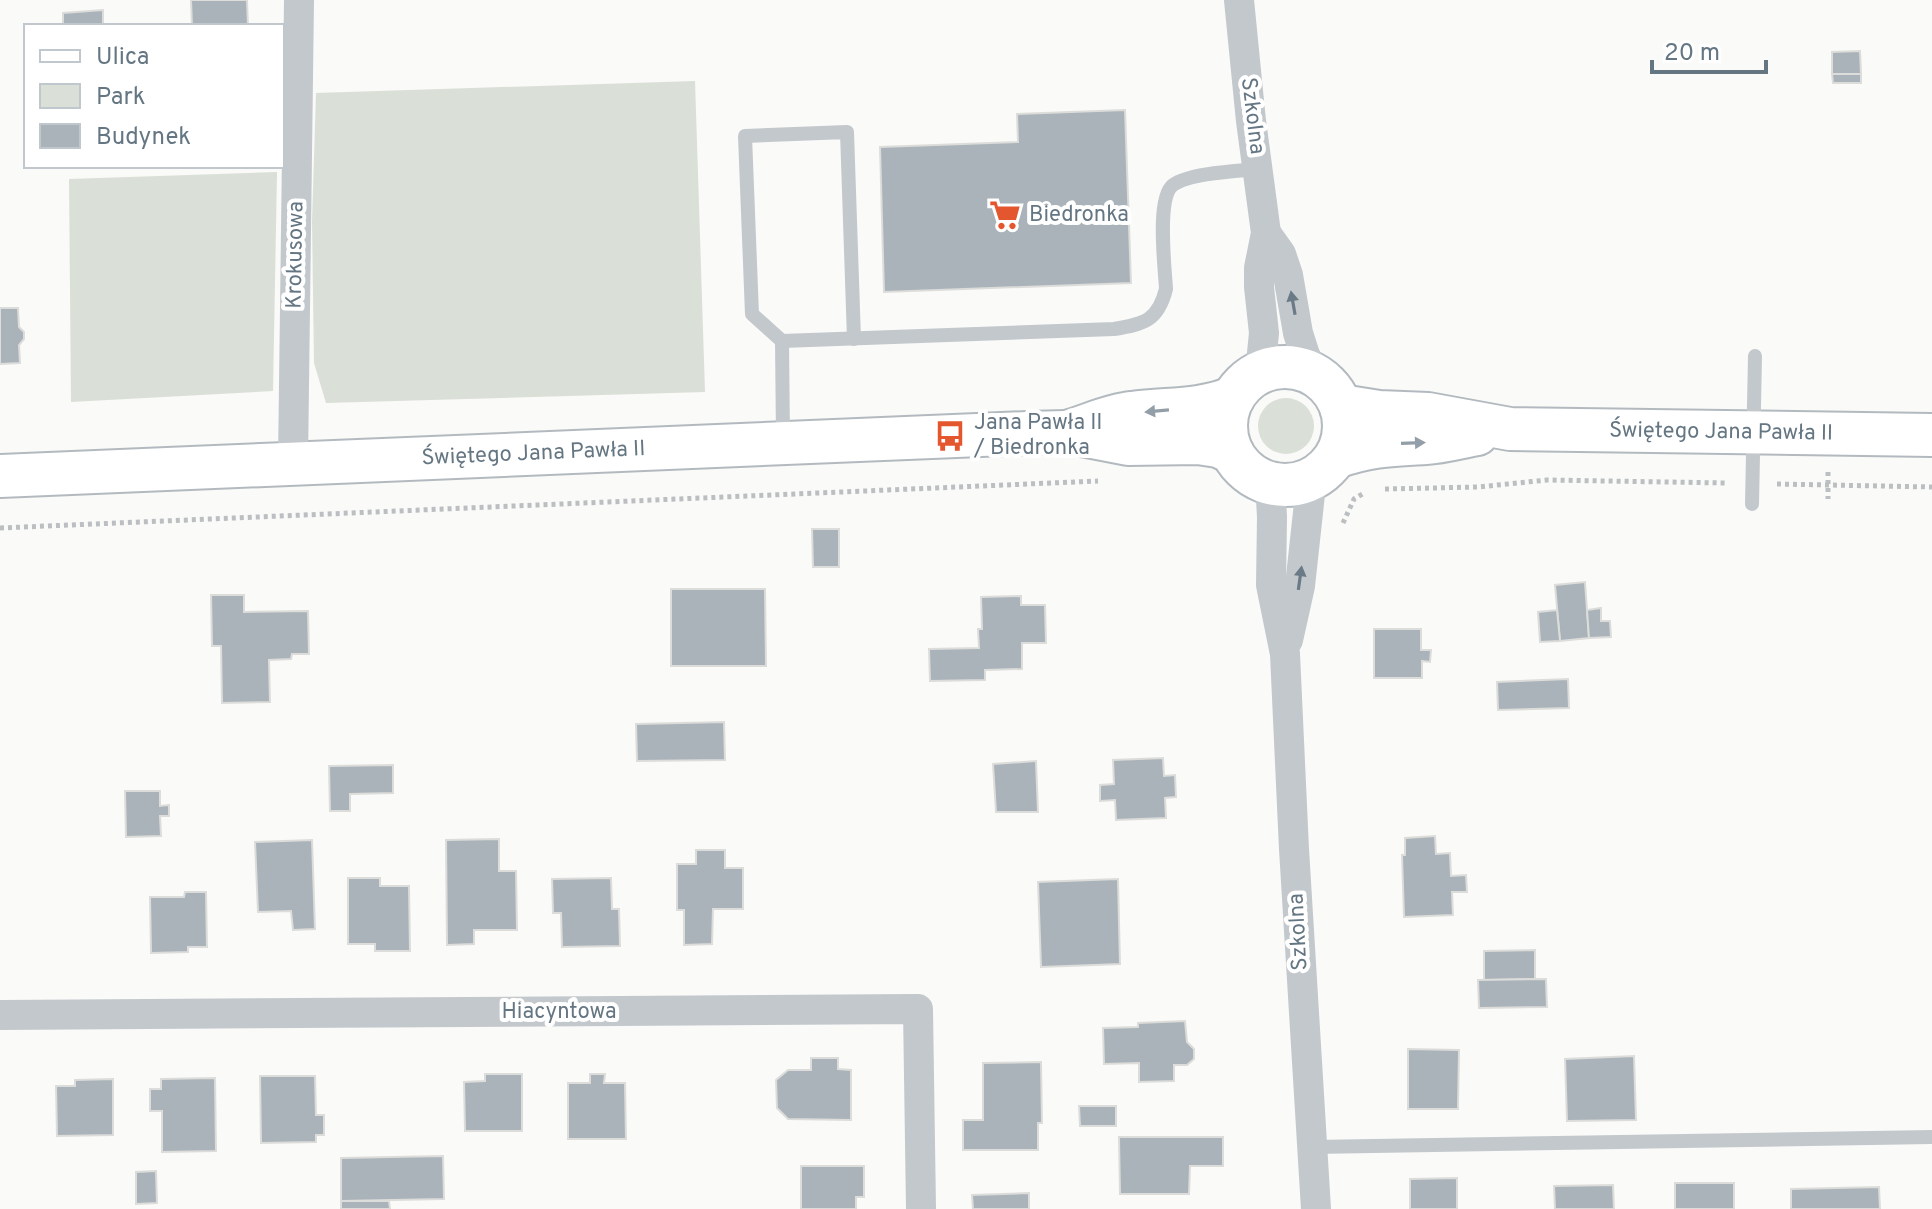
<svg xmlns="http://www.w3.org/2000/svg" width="1932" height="1209" font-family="Overpass,sans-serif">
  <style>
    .green { fill: #dadfd7 }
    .building { fill: #aab3b9; stroke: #dcdcda; stroke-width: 2 }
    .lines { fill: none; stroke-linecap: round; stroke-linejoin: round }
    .secondary-casing { stroke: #b3babf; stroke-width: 46 }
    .path { stroke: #bbbfc2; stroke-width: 5; stroke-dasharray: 4 4; stroke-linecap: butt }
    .lane { stroke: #c3c8cc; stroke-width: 14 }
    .street { stroke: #c3c8cc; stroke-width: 30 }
    .secondary { stroke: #fff; stroke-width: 42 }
    .oneway { fill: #6a7a87 }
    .oneway2 { fill: #939fa8 }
    .labels { text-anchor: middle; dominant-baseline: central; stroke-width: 8; stroke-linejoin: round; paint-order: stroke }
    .street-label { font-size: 22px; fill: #657683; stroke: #fff }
    .poi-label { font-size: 22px; fill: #657683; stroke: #fff; text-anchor: start }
  </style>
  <rect width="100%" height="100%" fill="#fafaf8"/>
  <g class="green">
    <path d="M695,81l10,311 -379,11 -12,-40 -2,-142 4,-128z"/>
    <path d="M277,172l-4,219 -202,11 -2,-223z"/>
    <circle cx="1286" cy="426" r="28"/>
  </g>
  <g class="building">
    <path d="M191,0h56l1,26h-56z"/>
    <path d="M103,10v16h-40v-13z"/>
    <path d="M1860,51l1,23h-29v-22z"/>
    <path d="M1832,74h29v9h-28z"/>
    <path d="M1125,110l6,173 -247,9 -4,-145 138,-5 -1,-28z"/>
    <path d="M0,308h18l1,19 5,5v7l-5,6 1,18 -20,1z"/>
    <path d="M812,529h27v38h-26z"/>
    <path d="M1585,582l4,56 -29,3 -5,-56z"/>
    <path d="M671,589h94l1,77h-95z"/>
    <path d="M211,595h33v17l64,-1 1,43h-17l-1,5 -22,1 1,42 -48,1 -1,-57h-9z"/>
    <path d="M1021,596v9h24l1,38h-24v26l-37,1v10l-55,1 -1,-32 50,-1 -1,-19h4l-1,-32z"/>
    <path d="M1601,608v13h9l1,16 -22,1 -2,-28z"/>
    <path d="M1557,610l3,31 -20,1 -2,-30z"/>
    <path d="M1374,629h47v21h10l-1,12 -8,-1v17h-48z"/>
    <path d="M1568,679l1,29 -71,2 -1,-28z"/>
    <path d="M724,722l1,38 -88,1 -1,-37z"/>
    <path d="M1163,758l1,18 11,-1 1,22 -11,1 1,20 -50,2 -1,-20 -15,1v-16l14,-1 -1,-24z"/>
    <path d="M1036,761l2,51h-42l-3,-48z"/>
    <path d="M393,765v28l-43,1v17h-20l-1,-45z"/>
    <path d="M125,791h35v15l9,-1v11h-9l1,20 -35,1z"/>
    <path d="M1435,836l1,18 14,-1 1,23 15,-1 1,17h-15l1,23 -49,2 -2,-62h3v-17z"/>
    <path d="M499,839v32h17l1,59h-43v14l-27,1 -1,-105z"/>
    <path d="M312,840l3,89 -22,1 -2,-19 -33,1 -3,-70z"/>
    <path d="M696,850h29v18h18v41h-30l-1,35 -28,1v-35h-7v-46h19z"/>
    <path d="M348,878h32v8h29l1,65h-35v-7h-27z"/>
    <path d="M611,878l1,31h7l1,37 -58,1 -1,-34h-8l-1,-34z"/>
    <path d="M1118,879l2,85 -79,3 -3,-85z"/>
    <path d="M185,892h21l1,55h-19v5l-37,1 -1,-56h34z"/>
    <path d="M1535,950v29l-51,1v-29z"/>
    <path d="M1546,979l1,28 -68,1 -1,-28z"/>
    <path d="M1185,1021l2,21 7,7v10l-7,6h-13v16l-35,1v-19l-35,1 -1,-36 35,-1v-4z"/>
    <path d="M1408,1049l51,1 -1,59h-50z"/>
    <path d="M1634,1056l2,64 -69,1 -2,-62z"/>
    <path d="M811,1058h27v11l13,1v50l-63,-1 -11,-11 -1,-28 12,-10h23z"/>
    <path d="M1041,1062l1,61h-4v27h-75v-30h20v-57z"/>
    <path d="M485,1074h37v57h-57l-1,-49 21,-1z"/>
    <path d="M590,1074h15l-1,9h21l1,56h-58v-56h22z"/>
    <path d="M260,1076h55l1,39h8v20h-8v7l-55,1z"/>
    <path d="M215,1078l1,73 -54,1v-41h-12v-22h11v-10z"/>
    <path d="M113,1079v56l-56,1 -1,-50h19v-6z"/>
    <path d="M1079,1106h37v20h-36z"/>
    <path d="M1119,1137h104v29h-33l-1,28h-69z"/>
    <path d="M443,1156l1,43 -103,2v-43z"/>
    <path d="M801,1166h63v31h-8v12h-55z"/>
    <path d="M156,1171l1,32 -21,1v-32z"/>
    <path d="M1457,1178v31h-47v-30z"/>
    <rect x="1675" y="1183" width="59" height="26"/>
    <path d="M1613,1185l1,24h-59l-1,-23z"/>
    <path d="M1879,1187l1,22h-89v-20z"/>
    <path d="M1029,1193v16h-56l-1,-14z"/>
    <path d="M341,1201h48l1,8h-49z"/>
  </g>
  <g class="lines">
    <defs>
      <g id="secondary">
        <circle cx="1285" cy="426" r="59"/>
        <path id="s1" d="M1341,406l38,6 49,2 82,15 422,6"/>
        <path d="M1070,431c20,-6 41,-16 62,-18 37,-5 64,-1 101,-15"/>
        <path d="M1336,457c35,-12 55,-12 90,-14 17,-1 34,-6 51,-9"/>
        <path id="s2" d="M0,476l1027,-43 39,-1 62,12 70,-1 20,3 14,6"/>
      </g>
    </defs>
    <use href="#secondary" class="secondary-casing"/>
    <g class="path">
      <path d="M1828,472v27"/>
      <path d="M1777,484l155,3"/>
      <path d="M1385,489l93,-2 69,-7 180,3"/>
      <path d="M1343,523l11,-24 10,-6"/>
      <path d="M0,528l1098,-47"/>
    </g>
    <g class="lane">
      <path d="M782,341l332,-12c30,-5 44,-8 52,-40 -1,-21 -10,-91 7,-104 16,-12 64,-14 85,-16"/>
      <path d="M783,438l-1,-97 -30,-27 -7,-178 102,-4 7,207"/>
      <path d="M1752,504l3,-148"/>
      <path d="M1312,1147l620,-10"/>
    </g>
    <g class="street">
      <path d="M1239,0l12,121 15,112 -7,35v19l5,46 -4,40"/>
      <path d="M1266,233l15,21 7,21 10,58 7,22 10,20"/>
      <path d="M293,462l6,-462"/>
      <path d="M1267,483l4,16 1,18 -1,68 14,69 9,195 22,360"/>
      <path d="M1288,640l12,-54 10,-92 5,-16"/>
      <path d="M0,1015l918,-6 3,200"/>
    </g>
    <use href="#secondary" class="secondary"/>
  </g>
  <defs><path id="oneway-solid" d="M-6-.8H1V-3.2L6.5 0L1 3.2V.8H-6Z" transform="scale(2)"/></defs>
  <g class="oneway">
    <use href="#oneway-solid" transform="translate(1293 303) rotate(-100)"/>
    <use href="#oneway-solid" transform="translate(1300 578) rotate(-82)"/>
  </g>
  <g class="oneway2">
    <use href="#oneway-solid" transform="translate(1157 411) rotate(175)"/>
    <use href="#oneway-solid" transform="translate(1413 443) rotate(-2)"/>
  </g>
  <defs>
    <symbol id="supermarket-bare" viewBox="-9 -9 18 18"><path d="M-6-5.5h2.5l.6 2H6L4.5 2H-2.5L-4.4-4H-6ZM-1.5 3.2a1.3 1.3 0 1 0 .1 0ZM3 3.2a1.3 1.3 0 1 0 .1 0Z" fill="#e4572e" stroke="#fff" stroke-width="2.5" paint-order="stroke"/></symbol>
    <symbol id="bus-bare" viewBox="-9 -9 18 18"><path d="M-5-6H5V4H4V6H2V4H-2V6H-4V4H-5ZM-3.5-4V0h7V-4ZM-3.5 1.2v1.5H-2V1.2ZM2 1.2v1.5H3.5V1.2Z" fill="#e4572e" stroke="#fff" stroke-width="2.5" paint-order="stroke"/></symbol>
  </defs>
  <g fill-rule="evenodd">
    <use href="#supermarket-bare" x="983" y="193" width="44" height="44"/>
    <use href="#bus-bare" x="928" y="414" width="44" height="44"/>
  </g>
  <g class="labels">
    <g class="street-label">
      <text transform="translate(1252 116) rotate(83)">Szkolna</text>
      <text transform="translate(296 255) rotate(-89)">Krokusowa</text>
      <text stroke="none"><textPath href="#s1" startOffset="382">Świętego Jana Pawła II</textPath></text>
      <text stroke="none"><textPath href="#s2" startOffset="534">Świętego Jana Pawła II</textPath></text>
      <text transform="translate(1299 932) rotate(-93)">Szkolna</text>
      <text x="559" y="1012">Hiacyntowa</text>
    </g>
    <g class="poi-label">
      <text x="1029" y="215">Biedronka</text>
      <text x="974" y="423">Jana Pawła II<tspan x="974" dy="25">/ Biedronka</tspan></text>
    </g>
  </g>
  <rect x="24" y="24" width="260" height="144" fill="#ffffff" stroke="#c1c8cd" stroke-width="2"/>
  <rect x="40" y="50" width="40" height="12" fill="#ffffff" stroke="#c1c8cd" stroke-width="2"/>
  <text x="96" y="64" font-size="24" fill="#657683">Ulica</text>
  <rect x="40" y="84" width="40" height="24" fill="#dadfd7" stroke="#c1c8cd" stroke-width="2"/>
  <text x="96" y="104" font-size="24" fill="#657683">Park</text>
  <rect x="40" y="124" width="40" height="24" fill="#aab3b9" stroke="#c1c8cd" stroke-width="2"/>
  <text x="96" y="144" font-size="24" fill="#657683">Budynek</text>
  <path d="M1652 60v12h114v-12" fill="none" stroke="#657683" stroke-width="4"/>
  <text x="1664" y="60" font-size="24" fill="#657683" stroke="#ffffff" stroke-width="6" paint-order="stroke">20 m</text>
</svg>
